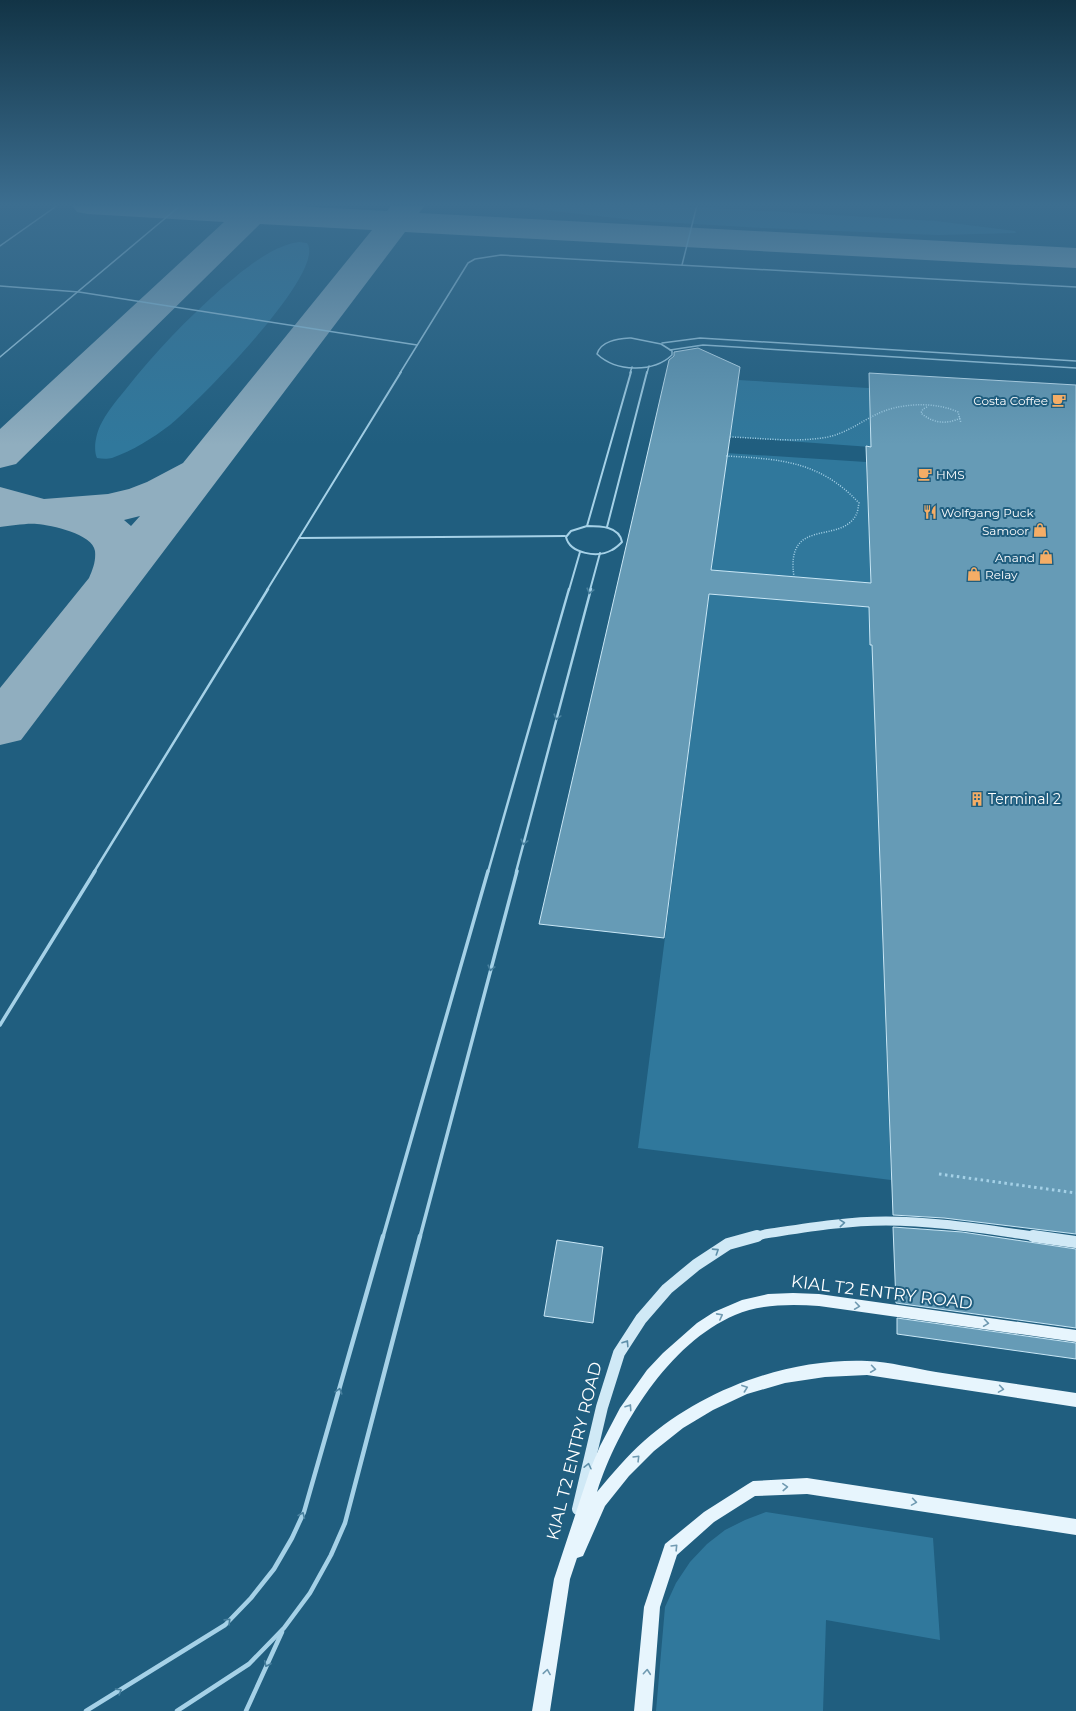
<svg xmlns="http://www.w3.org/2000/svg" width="1076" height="1711" font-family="Montserrat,sans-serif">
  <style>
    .green { fill: #30789c }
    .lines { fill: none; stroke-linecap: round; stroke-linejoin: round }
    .taxiway { fill: #90aebf; fill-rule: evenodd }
    .building { fill: #669bb6; stroke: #c9e7f6 }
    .path-far1 { stroke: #a5d1e7; stroke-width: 1.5; stroke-dasharray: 1 1.5; stroke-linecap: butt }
    .path { stroke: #a5d1e7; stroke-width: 3; stroke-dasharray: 2.5 3.5; stroke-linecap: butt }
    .service-far4 { stroke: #a5d1e7; stroke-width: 1.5 }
    .service-far3 { stroke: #a5d1e7; stroke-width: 2 }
    .service-far2 { stroke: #a5d1e7; stroke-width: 2.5 }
    .service-far1 { stroke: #a5d1e7; stroke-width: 3.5 }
    .service { stroke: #a5d1e7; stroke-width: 4.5 }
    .secondary-far1 { stroke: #d0e9f6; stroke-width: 9 }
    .secondary { stroke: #d0e9f6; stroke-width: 12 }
    .primary { fill: #e7f5fd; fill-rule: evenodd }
    .oneway { stroke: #48809e }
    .oneway2 { stroke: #5e8fa9 }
    .oneway3 { stroke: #709ab1 }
    .labels { text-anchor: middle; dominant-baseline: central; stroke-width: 4; stroke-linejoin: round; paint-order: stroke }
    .far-poi-label { font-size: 12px; fill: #fff; stroke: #205e7f; text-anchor: end }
    .poi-label { font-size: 14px; fill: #fff; stroke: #205e7f; text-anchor: start }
    .near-street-label { font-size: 17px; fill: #fff; stroke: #205e7f }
  </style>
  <rect width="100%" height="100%" fill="#205e7f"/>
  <g class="green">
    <path d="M498,205h156l112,6 170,10 79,10 1,2 -78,2 -175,-7 -120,-7z"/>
    <path d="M299,242l8,1c21,29 -112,162 -137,182 -17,13 -38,26 -58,33 -4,1 -10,1 -15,0 -4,-9 -1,-23 3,-32 6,-13 17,-26 26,-37 29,-37 61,-70 96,-101 9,-7 17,-15 26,-21 14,-11 34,-23 51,-25z"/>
    <path d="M738,380l260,16 -127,51 -141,-10z"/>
    <path d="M726,453l140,9 5,121 -160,-13z"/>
    <path d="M709,594l160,13 1,38 61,5 3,32 -61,-6 18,504 -253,-32z"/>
    <path d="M766,1512l167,26 7,102 -114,-20 -3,91h-167l9,-104 11,-24 14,-21 17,-18 18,-14 20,-10z"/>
  </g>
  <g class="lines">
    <path class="taxiway" d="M72,205h205l110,6 5,-6h33l-6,8 657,35v20l-671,-36 -384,508 -21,5v-57l89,-110c4,-9 7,-17 6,-27 -2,-17 -44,-26 -58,-27 -11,-1 -26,2 -37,3v-40l44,12 64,-5 21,-5 18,-7 36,-19 189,-233 -112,-6 -244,240 -16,4v-39l224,-207 -136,-8 -11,-2zM140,516l-9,10 -7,-6z"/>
  </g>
  <g class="building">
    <path d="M698,348l42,19 -29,203 160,13 -5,-137 5,1 -2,-74 207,12v849l-132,-16 -51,-3 -21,-570h-2l-1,-38 -160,-13 -45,344 -125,-14 130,-564 5,-4v-4z"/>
    <path d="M893,1227l69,5 114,17v79l-180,-25z"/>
    <path d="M557,1240l46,7 -10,76 -49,-7z"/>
    <path d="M897,1318l179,25v16l-179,-25z"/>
  </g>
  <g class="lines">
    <g class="path-far1">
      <path d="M927,407l-4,2 -2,4c11,10 26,12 39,5"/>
      <path d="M730,437c33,1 65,6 98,0 18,-4 31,-14 47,-22 23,-12 59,-14 83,-3l3,11"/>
      <path d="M726,456c54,3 94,5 133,47 -1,4 -1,9 -3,12 -16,30 -71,1 -62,62"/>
    </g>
    <path class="path" d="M939,1174l137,19"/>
    <g class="service-far4">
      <path d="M0,246l58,-41"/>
      <path d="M682,265l15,-60"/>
      <path d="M0,286l79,6 338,53"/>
      <path d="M631,338l30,6 11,7v4c-19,18 -56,17 -75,-1 4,-14 22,-15 34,-16z"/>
      <path d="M662,343l38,-5 376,23"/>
      <path d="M670,350l33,-5 373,23"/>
      <path d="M0,357l181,-152"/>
      <path d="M400,373l68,-110 7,-4 26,-4 575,32"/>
      <path d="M630,373l2,-6"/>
      <path d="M647,373l2,-7"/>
    </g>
    <g class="service-far3">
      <path d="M587,526l44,-154"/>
      <path d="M587,526c13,0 32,0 35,16 -3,3 -6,6 -10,8 -14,8 -42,4 -46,-13l5,-6z"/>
      <path d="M607,527l40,-155"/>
      <path d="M299,538l266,-2"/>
      <path d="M267,590l134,-218"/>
      <path d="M569,590l11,-38"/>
      <path d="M590,590l10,-37"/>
    </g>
    <g class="service-far2">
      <path d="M94,872l174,-283"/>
      <path d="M488,872l81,-283"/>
      <path d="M516,872l75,-283"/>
    </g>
    <g class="service-far1">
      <path d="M0,1025l95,-154"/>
      <path d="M383,1237l105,-366"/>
      <path d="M420,1237l97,-366"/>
    </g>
    <g class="service">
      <path d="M86,1711l139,-86 26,-27 23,-29 18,-31 12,-26 79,-276"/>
      <path d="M177,1711l72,-47 35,-36 26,-35 21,-38 14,-32 75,-287"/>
      <path d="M246,1711l36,-79"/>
    </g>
    <path class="secondary-far1" d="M754,1237l11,-3c40,-6 80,-13 121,-13 51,0 103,9 154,16"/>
    <g class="secondary">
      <path d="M1033,1236l43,6"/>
      <path d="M578,1509l24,-102 17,-54 22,-34 26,-30 29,-24 32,-21 29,-8"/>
    </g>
    <g class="primary">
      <path d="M793,1293l26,1 257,36v12l-257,-36c-28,-2 -58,-2 -84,9 -66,28 -117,111 -138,177 15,-18 30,-36 47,-51 59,-52 144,-83 223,-80 23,1 46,7 69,11 46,7 93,14 140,21v14l-209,-32 -42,2 -40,6 -38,11 -34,16 -30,18 -29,23 -25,25 -24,30 -22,50 -6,2 -7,21 -20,132h-18l22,-132 36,-109 10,-24 20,-38 27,-38 16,-17 34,-30 17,-11 28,-12 26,-6z"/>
      <path d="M807,1478l269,41v16l-269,-41 -52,2 -41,26 -37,33 -17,52 -8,104h-18l10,-104 21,-63 39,-32 44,-28 5,-3z"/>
    </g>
  </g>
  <defs><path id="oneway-chevron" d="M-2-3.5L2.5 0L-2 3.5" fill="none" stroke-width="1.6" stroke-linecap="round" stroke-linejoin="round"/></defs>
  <g class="oneway">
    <use href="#oneway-chevron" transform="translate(590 591) rotate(105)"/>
    <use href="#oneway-chevron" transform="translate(557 717) rotate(105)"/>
    <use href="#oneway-chevron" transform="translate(524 842) rotate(105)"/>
    <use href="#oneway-chevron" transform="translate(491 968) rotate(105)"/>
    <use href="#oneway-chevron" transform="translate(339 1391) rotate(-74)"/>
    <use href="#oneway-chevron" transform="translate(302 1515) rotate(-67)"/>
    <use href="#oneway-chevron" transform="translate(228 1621) rotate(-44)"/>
    <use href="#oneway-chevron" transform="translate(267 1664) rotate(115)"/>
    <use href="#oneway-chevron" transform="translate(119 1691) rotate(-32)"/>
  </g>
  <g class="oneway2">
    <use href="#oneway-chevron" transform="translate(842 1223) rotate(-5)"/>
    <use href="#oneway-chevron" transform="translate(716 1251) rotate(-33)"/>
    <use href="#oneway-chevron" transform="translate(626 1343) rotate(-57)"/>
    <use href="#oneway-chevron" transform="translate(588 1466) rotate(-77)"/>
  </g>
  <g class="oneway3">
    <use href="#oneway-chevron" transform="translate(857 1306) rotate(8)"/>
    <use href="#oneway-chevron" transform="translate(720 1316) rotate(-28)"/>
    <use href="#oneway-chevron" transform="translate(986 1323) rotate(8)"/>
    <use href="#oneway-chevron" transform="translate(873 1369) rotate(8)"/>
    <use href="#oneway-chevron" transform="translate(745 1388) rotate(-20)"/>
    <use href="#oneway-chevron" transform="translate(1001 1389) rotate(9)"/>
    <use href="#oneway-chevron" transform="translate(629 1407) rotate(-56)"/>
    <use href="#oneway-chevron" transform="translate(637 1458) rotate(-45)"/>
    <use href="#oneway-chevron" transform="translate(785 1487) rotate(-3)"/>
    <use href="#oneway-chevron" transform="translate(914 1502) rotate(9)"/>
    <use href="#oneway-chevron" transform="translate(675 1547) rotate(-46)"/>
    <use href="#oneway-chevron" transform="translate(547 1672) rotate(-81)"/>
    <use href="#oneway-chevron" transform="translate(647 1672) rotate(-85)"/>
  </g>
  <linearGradient id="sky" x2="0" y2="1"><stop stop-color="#123446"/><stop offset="0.46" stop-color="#3c6e90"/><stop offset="1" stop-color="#3c6e90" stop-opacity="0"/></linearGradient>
  <rect width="1076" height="445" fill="url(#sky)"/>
  <defs>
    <symbol id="cafe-bare" viewBox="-9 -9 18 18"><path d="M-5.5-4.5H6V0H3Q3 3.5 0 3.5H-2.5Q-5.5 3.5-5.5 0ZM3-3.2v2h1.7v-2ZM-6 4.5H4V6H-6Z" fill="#f4ad66" stroke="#205e7f" stroke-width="2.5" paint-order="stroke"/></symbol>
    <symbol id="restaurant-bare" viewBox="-9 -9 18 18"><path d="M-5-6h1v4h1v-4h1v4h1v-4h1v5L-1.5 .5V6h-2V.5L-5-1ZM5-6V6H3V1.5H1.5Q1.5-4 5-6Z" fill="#f4ad66" stroke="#205e7f" stroke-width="2.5" paint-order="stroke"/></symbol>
    <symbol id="shop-bare" viewBox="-9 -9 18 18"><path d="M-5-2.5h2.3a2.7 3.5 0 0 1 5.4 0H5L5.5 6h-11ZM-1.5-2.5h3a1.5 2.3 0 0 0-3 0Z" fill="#f4ad66" stroke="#205e7f" stroke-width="2.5" paint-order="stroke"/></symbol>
    <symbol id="building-bare" viewBox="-9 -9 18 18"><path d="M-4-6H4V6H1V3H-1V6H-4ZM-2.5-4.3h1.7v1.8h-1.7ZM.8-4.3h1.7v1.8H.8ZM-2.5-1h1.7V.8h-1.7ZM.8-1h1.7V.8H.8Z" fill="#f4ad66" stroke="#205e7f" stroke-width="2.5" paint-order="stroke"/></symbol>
  </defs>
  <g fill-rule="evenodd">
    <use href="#cafe-bare" x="1049" y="390" width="20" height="20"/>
    <use href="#cafe-bare" x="915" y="464" width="20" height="20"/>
    <use href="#restaurant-bare" x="920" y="502" width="20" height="20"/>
    <use href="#shop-bare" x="1030" y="520" width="20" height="20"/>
    <use href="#shop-bare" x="1036" y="547" width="20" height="20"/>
    <use href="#shop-bare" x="964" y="564" width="20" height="20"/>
    <use href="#building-bare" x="967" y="789" width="20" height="20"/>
  </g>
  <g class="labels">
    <g class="far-poi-label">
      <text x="1048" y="400">Costa Coffee</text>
      <text x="936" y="474" text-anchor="start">HMS</text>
      <text x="941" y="512" text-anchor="start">Wolfgang Puck</text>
      <text x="1029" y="530">Samoor</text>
      <text x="1035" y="557">Anand</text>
      <text x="985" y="574" text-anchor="start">Relay</text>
    </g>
    <g class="poi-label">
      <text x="988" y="799">Terminal 2</text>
    </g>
    <g class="near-street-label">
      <text transform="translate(882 1292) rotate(7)">KIAL T2 ENTRY ROAD</text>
      <text transform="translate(574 1451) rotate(-76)">KIAL T2 ENTRY ROAD</text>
    </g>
  </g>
</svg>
